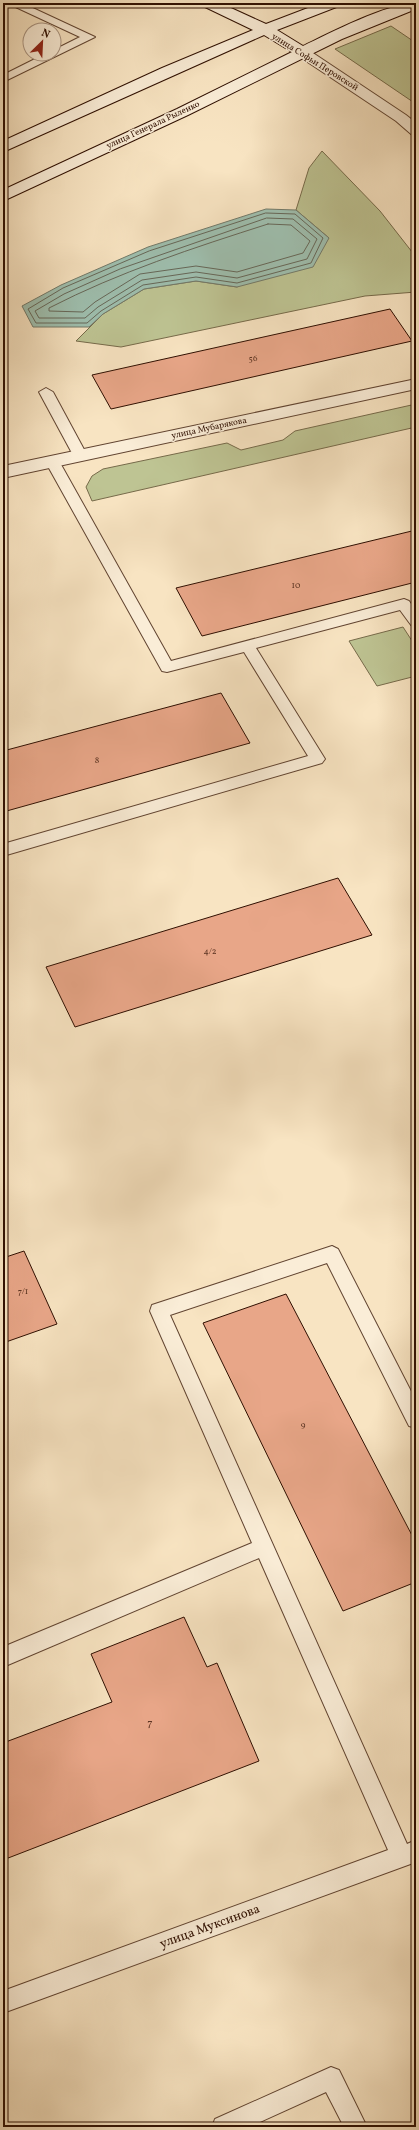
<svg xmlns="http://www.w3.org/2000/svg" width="419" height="2130" font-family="Vollkorn,serif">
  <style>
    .green { fill: #bec493; stroke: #766a4a }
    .water { fill: #9ebfaf; stroke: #727969 }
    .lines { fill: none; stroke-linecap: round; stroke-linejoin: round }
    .shore { stroke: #666758; stroke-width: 1 }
    .building { fill: #e8a688; stroke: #2f0f01 }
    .service-casing { stroke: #614431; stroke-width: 2 }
    .minor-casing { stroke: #614431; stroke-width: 2 }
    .tertiary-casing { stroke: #614431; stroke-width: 2 }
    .secondary-casing { stroke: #2f0f01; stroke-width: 2 }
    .service { fill: #faedd7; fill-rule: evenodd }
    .minor { fill: #faedd7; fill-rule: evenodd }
    .tertiary { fill: #faedd7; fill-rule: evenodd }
    .secondary { fill: #faedd7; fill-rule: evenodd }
    .labels { text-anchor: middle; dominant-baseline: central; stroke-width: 3; stroke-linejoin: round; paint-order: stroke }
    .far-street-label { font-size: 9px; fill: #2f0f01; stroke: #faedd7 }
    .number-label { font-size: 9px; fill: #5d3523 }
    .near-number-label { font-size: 11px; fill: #5d3523 }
    .near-street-label { font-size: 13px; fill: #2f0f01; stroke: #faedd7 }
  </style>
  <rect width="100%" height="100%" fill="#f8e4c2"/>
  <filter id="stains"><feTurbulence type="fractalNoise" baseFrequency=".005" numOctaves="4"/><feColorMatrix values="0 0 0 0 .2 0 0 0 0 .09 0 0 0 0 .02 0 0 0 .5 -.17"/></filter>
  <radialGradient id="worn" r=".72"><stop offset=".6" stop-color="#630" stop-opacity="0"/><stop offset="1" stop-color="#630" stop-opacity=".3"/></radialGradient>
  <g class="green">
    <path d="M391,26l25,17v61l-81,-55z"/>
    <path d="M322,151l58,60 36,46v35l-51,4 -244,51 -45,-6 27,-27 41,-25 52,-8 41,6 92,-49 -33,-28 13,-42z"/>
    <path d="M416,404v23l-324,74 -6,-14 6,-11 11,-7 124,-26 14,7 42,-10 12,-9z"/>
    <path d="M403,627l13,20v29l-39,10 -28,-45z"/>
  </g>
  <path class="water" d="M266,209l30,1 33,28 -16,29 -76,20 -41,-6 -52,8 -41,25 -14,13h-56l-11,-21 39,-21 87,-38z"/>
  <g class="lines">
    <g class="shore">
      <path d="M266,213l29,1 28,24 -12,25 -74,20 -41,-6 -53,8 -42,26 -14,12h-51l-8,-14 35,-21 86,-37z"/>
      <path d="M267,218l26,1 24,20 -10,20 -70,19 -41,-6 -54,8 -44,27 -13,11h-46l-4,-7 29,-17 56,-25z"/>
      <path d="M268,224l23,1 19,16 -7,12 -66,19 -41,-6 -56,8 -45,28 -12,10 -34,-1v-3c70,-36 144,-60 219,-84z"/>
    </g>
  </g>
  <g class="building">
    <path d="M390,309l22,32 -301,68 -19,-34z"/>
    <path d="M416,530v52l-214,54 -26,-48z"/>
    <path d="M221,693l29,50 -247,69v-61z"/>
    <path d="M338,878l34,57 -297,92 -29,-60z"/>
    <path d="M24,1251l33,73 -54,19v-85z"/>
    <path d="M286,1294l130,249v39l-73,29 -140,-288z"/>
    <path d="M184,1617l23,50 10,-4 42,98 -256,99v-117l109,-41 -21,-48z"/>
  </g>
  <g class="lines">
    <defs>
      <g id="service">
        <path d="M7,3h15l73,34 -92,45v-7l42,-21h9v-4l26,-13z"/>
        <path d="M46,388l7,4 34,63 -2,3h-10l-2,-3 -34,-63z"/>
        <path d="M52,457l5,1 2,3 112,200 233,-62 5,2 7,10v16l-5,-2 -11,-15 -144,38 69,111 -3,4 -319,93v-12l305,-88 -64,-104 -77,20 -5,-1 -117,-210 2,-3z"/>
        <path d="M332,1246l6,3 78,152v27l-7,-2 -82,-163 -157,52 237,529 9,-4v22l-413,151v-22l385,-141 -129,-292 -256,109v-20l249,-104 -102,-232 2,-6z"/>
        <path d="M331,2067l8,3 28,57h-23l-18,-35 -77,35h-37l3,-8z"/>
      </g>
      <path id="minor" d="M416,379v10l-413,89v-12z"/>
      <path id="tertiary" d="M302,48l5,1 99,66 10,8v13l-5,-2 -15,-13 -99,-66 -2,-3 2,-3z"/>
      <path id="secondary" d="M201,3h19l46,21 55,-21h20l-2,3 -62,24 26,16c27,-13 85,-43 113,-43v6l-74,30 -154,76 -185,86v-11l174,-81 115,-57 -28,-17 -261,117v-11l159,-73 91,-38 -50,-24z"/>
    </defs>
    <use href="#service" class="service-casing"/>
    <use href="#minor" class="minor-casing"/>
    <use href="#tertiary" class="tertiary-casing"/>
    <use href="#secondary" class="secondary-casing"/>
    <use href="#service" class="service"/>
    <use href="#minor" class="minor"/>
    <use href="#tertiary" class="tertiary"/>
    <use href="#secondary" class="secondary"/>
  </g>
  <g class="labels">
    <g class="far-street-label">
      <text transform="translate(315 62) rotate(32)">улица Софьи Перовской</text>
      <text transform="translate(153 125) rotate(-25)">улица Генерала Рыленко</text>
      <text transform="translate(209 428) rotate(-12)">улица Мубарякова</text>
    </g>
    <g class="number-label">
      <text x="253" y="358">56</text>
      <text x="296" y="585">10</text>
      <text x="97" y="760">8</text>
      <text x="210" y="951">4/2</text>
      <text x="23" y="1291">7/1</text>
      <text x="303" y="1425">9</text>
    </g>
    <g class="near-number-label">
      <text x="150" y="1723">7</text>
    </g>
    <g class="near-street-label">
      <text transform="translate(210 1927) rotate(-20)">улица Муксинова</text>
    </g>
  </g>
  <rect width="419" height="2130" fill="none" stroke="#f8e4c2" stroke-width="16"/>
  <rect x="4" y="4" width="411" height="2122" fill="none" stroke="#2f0f01" stroke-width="2"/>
  <rect x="8" y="8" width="403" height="2114" fill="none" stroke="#2f0f01"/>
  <g transform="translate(42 42) rotate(24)"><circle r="19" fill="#faedd7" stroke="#a99481"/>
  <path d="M0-3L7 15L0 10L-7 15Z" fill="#8f2418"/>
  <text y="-6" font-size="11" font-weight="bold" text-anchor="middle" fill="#2f0f01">N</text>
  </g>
  <rect width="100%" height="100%" filter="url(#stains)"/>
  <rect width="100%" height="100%" fill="url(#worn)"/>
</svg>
